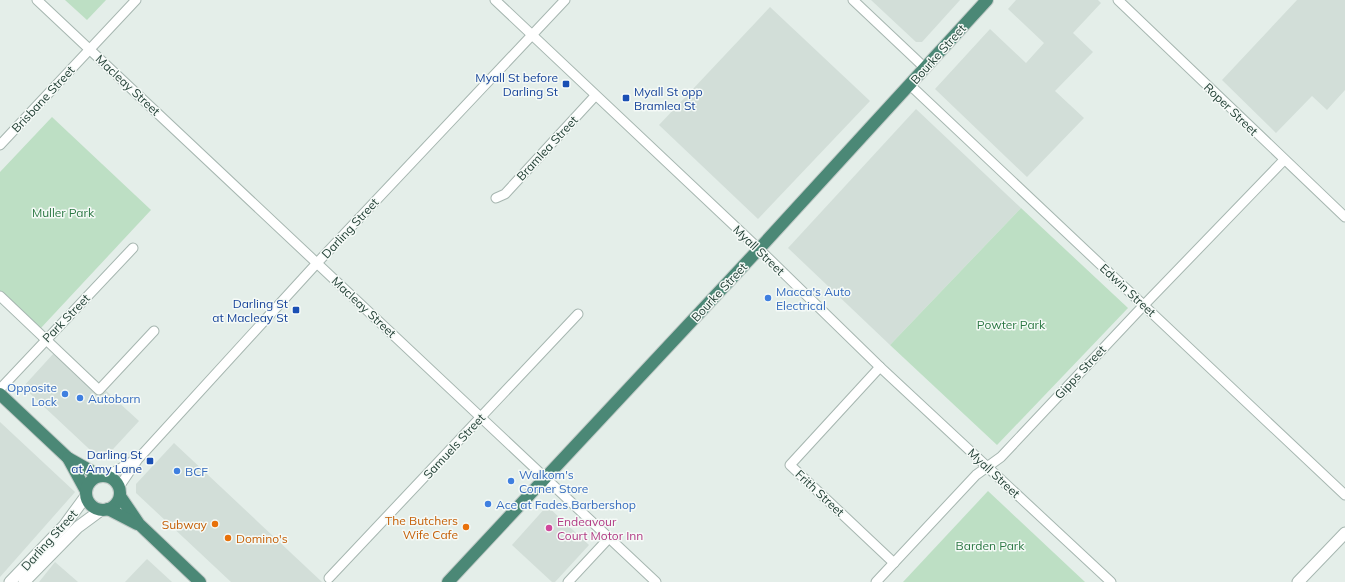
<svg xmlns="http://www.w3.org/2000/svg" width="1345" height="582" font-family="Mulish,sans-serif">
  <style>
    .built { fill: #d2ded8 }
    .green { fill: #bddfc4 }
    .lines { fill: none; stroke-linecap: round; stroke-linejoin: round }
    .minor-casing { stroke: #a6b6b0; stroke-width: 11 }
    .tertiary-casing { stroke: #a6b6b0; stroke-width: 13 }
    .trunk-casing { stroke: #c1cac7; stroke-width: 14 }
    .minor { stroke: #fff; stroke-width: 9 }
    .tertiary { stroke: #fff; stroke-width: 11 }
    .trunk { stroke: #4b8876; stroke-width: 12 }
    .transit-dot { fill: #1a4fb4; stroke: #f5faf7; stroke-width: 1.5 }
    .shop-dot { fill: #3f7fe0; stroke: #f5faf7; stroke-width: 1.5 }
    .food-dot { fill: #e8710a; stroke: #f5faf7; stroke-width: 1.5 }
    .hotel-dot { fill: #d1479c; stroke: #f5faf7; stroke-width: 1.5 }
    .labels { text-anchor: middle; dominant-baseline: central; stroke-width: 3; stroke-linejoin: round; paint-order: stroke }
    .street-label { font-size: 12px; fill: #234036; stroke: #f5faf7 }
    .transit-label { font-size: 12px; fill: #164399; stroke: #f5faf7; text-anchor: end }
    .park-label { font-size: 12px; fill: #2c7844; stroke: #f5faf7 }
    .shop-label { font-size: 12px; fill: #366cbe; stroke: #f5faf7; text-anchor: start }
    .food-label { font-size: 12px; fill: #c56008; stroke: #f5faf7; text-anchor: end }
    .hotel-label { font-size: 12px; fill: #b23c85; stroke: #f5faf7; text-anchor: start }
  </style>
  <rect width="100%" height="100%" fill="#e4eee9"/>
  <g class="built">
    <path d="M871,0h89l-38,42h-6z"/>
    <path d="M1016,0h82l3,3 -28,30 20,19 -38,39 29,27 -57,59 -92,-88 55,-60 36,34 18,-20 -36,-34z"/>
    <path d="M1297,0h48v90l-18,20 -15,-14 -36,37 -54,-53z"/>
    <path d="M770,7l100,94 -112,118 -99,-94z"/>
    <path d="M916,109l105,99 -131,137 -102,-97z"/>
    <path d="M54,353l45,43 6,-6 34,31 -37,40 -79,-74z"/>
    <path d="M0,422l75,70 -75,85z"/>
    <path d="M174,443l148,139h-91l-95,-89v-9z"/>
    <path d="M547,506l42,39 -34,37h-3l-40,-37z"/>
    <path d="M147,559l25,23h-47z"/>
    <path d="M55,562l23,20h-39z"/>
  </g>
  <g class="green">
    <path d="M65,0h41l-19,20z"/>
    <path d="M52,117l99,93 -111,119 -40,-38v-119z"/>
    <path d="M1021,208l107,100 -131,137 -107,-100z"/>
    <path d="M988,491l97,91h-182z"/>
  </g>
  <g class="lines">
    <defs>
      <g id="minor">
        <path d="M37,0l619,582"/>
        <path d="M495,0l264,249 121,118 231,215"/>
        <path d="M853,0l72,68"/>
        <path d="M1118,0l227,217"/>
        <path d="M910,85l435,410"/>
        <path d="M0,145l136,-145"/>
        <path d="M496,198l9,-4 90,-98"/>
        <path d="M0,296l99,94 55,-59"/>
        <path d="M880,367l-90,98 104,98"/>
        <path d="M0,389l133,-141"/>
        <path d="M107,476l28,-16"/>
        <path d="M119,487l19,-28 179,-196 248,-263"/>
        <path d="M329,578l249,-264"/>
        <path d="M568,582l41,-44"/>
        <path d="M876,582l100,-107 25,-18 143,-152 140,-145"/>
      </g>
      <g id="tertiary">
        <path d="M10,582l54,-56 22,-30"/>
        <path d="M24,582l54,-55 23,-17"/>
        <path d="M1298,582l47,-49"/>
      </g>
      <g id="trunk">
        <path d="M0,394l68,64 32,18"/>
        <path d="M68,458l18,33"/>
        <circle cx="103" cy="493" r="17"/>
        <path d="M120,496l19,28 61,58"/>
        <path d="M108,509l29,15"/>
        <path d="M448,582l311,-333 228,-249"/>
      </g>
    </defs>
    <use href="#minor" class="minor-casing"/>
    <use href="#tertiary" class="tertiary-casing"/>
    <use href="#trunk" class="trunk-casing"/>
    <use href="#minor" class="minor"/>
    <use href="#tertiary" class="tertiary"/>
    <use href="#trunk" class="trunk"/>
  </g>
  <g class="transit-dot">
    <rect x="562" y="80" width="8" height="8" rx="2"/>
    <rect x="622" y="94" width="8" height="8" rx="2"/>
    <rect x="292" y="306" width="8" height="8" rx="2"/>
    <rect x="146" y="457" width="8" height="8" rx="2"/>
  </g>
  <g class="shop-dot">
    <circle cx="768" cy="298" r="4"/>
    <circle cx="65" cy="394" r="4"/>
    <circle cx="80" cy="398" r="4"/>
    <circle cx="177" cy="471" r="4"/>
    <circle cx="511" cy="481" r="4"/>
    <circle cx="488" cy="504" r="4"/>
  </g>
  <g class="food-dot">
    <circle cx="215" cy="524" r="4"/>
    <circle cx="466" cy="527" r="4"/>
    <circle cx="228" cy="538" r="4"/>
  </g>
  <circle class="hotel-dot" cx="549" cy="528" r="4"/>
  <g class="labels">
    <g class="street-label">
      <text transform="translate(938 54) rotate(-48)">Bourke Street</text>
      <text transform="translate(128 85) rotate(43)">Macleay Street</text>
      <text transform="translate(43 99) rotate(-47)">Brisbane Street</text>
      <text transform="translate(1231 109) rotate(44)">Roper Street</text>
      <text transform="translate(547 148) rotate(-47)">Bramlea Street</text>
      <text transform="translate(350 228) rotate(-47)">Darling Street</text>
      <text transform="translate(759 250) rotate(44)">Myall Street</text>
      <text transform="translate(1128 290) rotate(43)">Edwin Street</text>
      <text transform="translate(719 292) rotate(-47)">Bourke Street</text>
      <text transform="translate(364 307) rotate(43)">Macleay Street</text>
      <text transform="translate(66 318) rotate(-46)">Park Street</text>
      <text transform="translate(1080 372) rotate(-47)">Gipps Street</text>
      <text transform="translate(454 446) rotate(-47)">Samuels Street</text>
      <text transform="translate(994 473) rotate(43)">Myall Street</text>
      <text transform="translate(820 493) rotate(43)">Frith Street</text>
      <text transform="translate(49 540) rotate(-48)">Darling Street</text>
    </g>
    <g class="transit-label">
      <text x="558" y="77">Myall St before<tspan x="558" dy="14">Darling St</tspan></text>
      <text x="634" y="91" text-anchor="start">Myall St opp<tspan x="634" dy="14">Bramlea St</tspan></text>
      <text x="288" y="303">Darling St<tspan x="288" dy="14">at Macleay St</tspan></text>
      <text x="142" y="454">Darling St<tspan x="142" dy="14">at Amy Lane</tspan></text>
    </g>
    <g class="park-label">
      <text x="63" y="212">Muller Park</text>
      <text x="1011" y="324">Powter Park</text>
      <text x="990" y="545">Barden Park</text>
    </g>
    <g class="shop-label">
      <text x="776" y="291">Macca's Auto<tspan x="776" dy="14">Electrical</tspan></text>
      <text x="57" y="387" text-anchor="end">Opposite<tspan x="57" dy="14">Lock</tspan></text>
      <text x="88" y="398">Autobarn</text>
      <text x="185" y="471">BCF</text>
      <text x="519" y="474">Walkom's<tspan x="519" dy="14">Corner Store</tspan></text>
      <text x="496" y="504">Ace at Fades Barbershop</text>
    </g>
    <g class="food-label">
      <text x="458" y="520">The Butchers<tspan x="458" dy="14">Wife Cafe</tspan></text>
      <text x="207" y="524">Subway</text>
      <text x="236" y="538" text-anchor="start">Domino's</text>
    </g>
    <g class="hotel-label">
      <text x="557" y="521">Endeavour<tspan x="557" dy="14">Court Motor Inn</tspan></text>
    </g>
  </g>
</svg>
